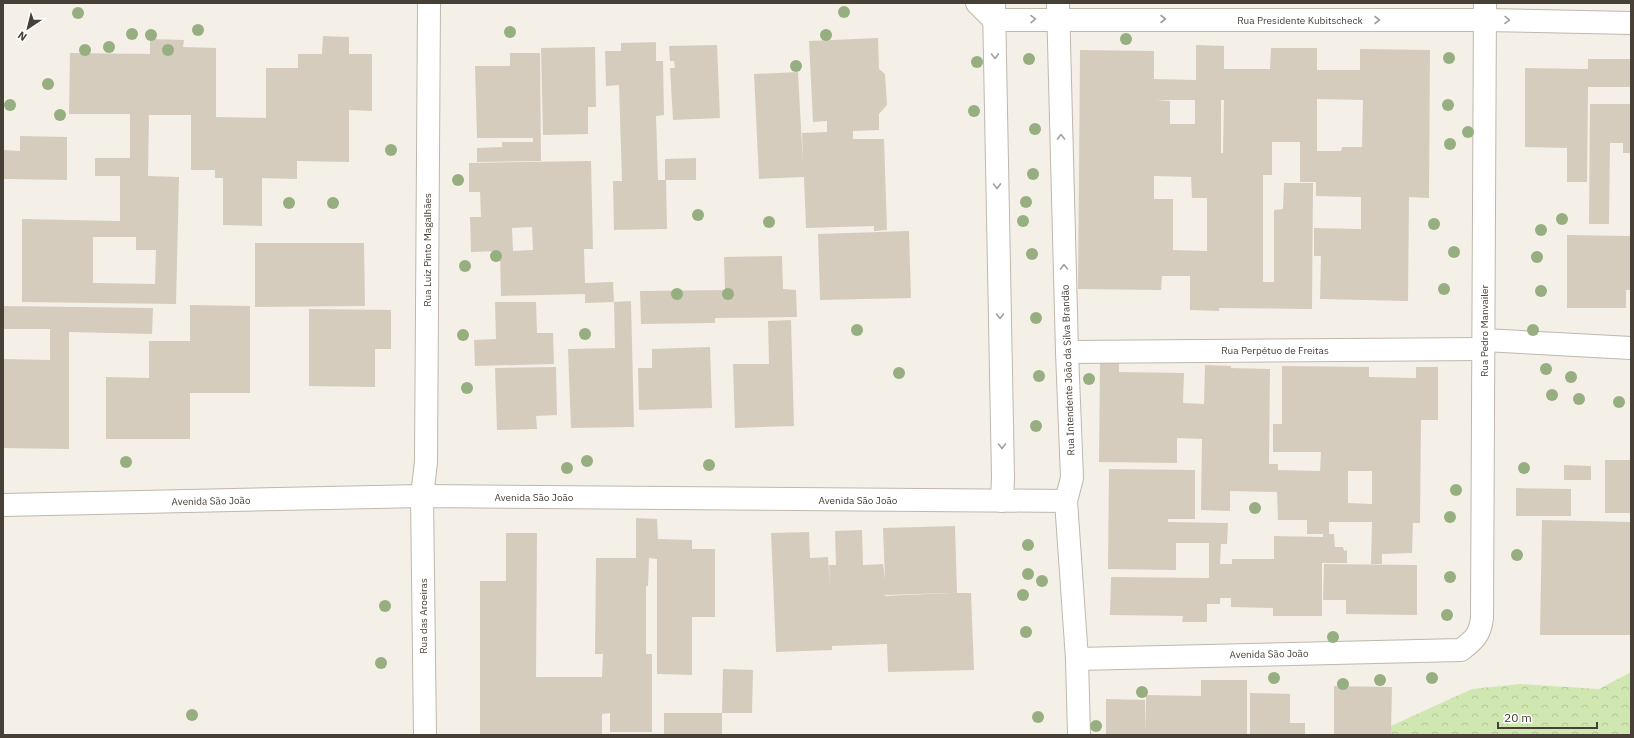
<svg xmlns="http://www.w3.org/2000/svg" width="1634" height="738" font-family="'IBM Plex Sans',sans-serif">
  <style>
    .forest { fill: url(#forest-crowns) }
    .building { fill: #d5ccbe; fill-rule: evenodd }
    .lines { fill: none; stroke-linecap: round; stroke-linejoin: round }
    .minor-casing { stroke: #bfb8ab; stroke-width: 24 }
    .minor { stroke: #fff; stroke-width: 22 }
    .tree { fill: #96ae80 }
    .oneway { stroke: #a3a09b }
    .labels { text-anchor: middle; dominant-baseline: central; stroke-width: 4; stroke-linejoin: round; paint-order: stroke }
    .street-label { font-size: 10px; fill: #474037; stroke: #fff }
  </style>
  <defs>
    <pattern id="forest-crowns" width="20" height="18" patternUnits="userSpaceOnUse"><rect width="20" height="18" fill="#d0e7b2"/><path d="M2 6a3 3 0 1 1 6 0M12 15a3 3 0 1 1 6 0" fill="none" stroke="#b4c79a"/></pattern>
  </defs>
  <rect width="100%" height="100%" fill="#f4f0e8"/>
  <path class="forest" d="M1631,672v63h-260l101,-46 48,-5 79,5z"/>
  <g class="building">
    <path d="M323,36l26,1v17h23v57l-23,-1v52l-52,-1v18l-35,-1v48l-39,-1v-47h-8v-8h-24v-55h-42l-1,61 31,1 -3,127 -154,-2v-83l98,2v-45h-25v-18h35v-44h-61l1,-61 80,1v-15l34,1 -1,7 33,1v69l50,1v-50h32v-14h24zM93,237h43v13h20l-1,34 -62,-1z"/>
    <path d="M878,38l1,31 6,5 2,31 -8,9v16l-26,1v8h31l3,91 -13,1v-5l-68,2 -2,-51 -45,2 -5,-105 44,-2 5,93 -1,-32 25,-1v-11l-14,1 -4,-81z"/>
    <path d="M656,42v19h7l1,54 -8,1 2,64h7v-21l31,-1v22h-30l1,49 -53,1 -1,-49h9l-3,-96 -13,1 -1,-35h16v-8z"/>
    <path d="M717,45l3,73 -47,2 -3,-52h5l-1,-7h-4l-1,-15z"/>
    <path d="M1196,45l28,1v23h46l1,-21h46v22h43v-21l70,1 -1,148 -20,-1 -1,104 -88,-2 1,-43h-7v-28l47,1v-32l-45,-1v-14h-16v-40h-28v33h-9v107h11v-72l9,-1 1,-26h29l-1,126 -93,-1v3l-29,-1v-34h-28l-1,14 -83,-1 2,-239 74,1v28l42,1zM1317,99l46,1 -1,47h-20l-1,4h-24zM1156,100h39v24h-25v-23zM1221,100h3l-1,53h-2zM1154,176l37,1 1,21h15v53l-34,-1v-51h-19z"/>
    <path d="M595,47l1,60h-8v27l-45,1 -2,-87z"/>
    <path d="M510,53h30l1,108 -64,1v-14l25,-1v-5h31v-4h-56l-2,-72h35z"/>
    <path d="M1588,59h43v28h-43l-1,95h-20v-34l-42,-1v-79l63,1z"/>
    <path d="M1590,104h41v49h-8v-10h-13l-1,81h-20z"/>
    <path d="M20,136l47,1v43l-64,-1v-29l17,1z"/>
    <path d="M591,161l2,88h-9l1,34 28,-1 1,20 -29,1v-9l-84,2 -1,-45 -29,1 -1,-35h11l-1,-25h-11v-29zM532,227l1,23 -20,1 -1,-23z"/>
    <path d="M909,231l2,67 -91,2 -2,-66z"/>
    <path d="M1567,235l64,1v54h-5v18h-59z"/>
    <path d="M255,243h109l1,63 -110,1z"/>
    <path d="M782,256l1,33 13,1 1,27 -82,1v5l-74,1 -1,-33 85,-1 -1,-33z"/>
    <path d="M631,301l3,126 -63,1 -3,-79 47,-1 -1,-46z"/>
    <path d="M495,302h41l1,31h16l1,31 -79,2 -1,-26 22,-1z"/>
    <path d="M190,305l60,1v87h-60v46h-84v-62l43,1v-37h41z"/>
    <path d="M3,306l150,2 -1,26 -83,-2v117l-66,-1v-89l47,1v-31h-47z"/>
    <path d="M309,309l82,1v39h-16v38l-66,-1z"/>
    <path d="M791,320l3,106 -59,2 -2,-64h36l-1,-43z"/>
    <path d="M710,347l2,61 -73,2 -1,-42h14v-19z"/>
    <path d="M1100,362h19v10l65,1 -1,30 21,1 1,-39 26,1v2l39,1 -1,95h9v6l42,1 1,-19h-48v-28h9v-58l87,1v10l47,1v-11h22v53h-17l-1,103h-7l-1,30 -30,1v10h-11l1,-42h-43v12h5l1,13h8l1,4 3,-1v13h-25v53h-49v-8l-42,-1v-9h-11v6h-13v18h-25l1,-6 -73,-1 1,-38 98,1v-35h-33v27l-68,-1 1,-100 86,1v49h-27v3l60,1 -1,21h-6l-1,20h12v-5h42v-23l49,1v-3h-16v-14h-29l-1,-28 -47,-1v20l-29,-1 1,-71 -25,-1v25l-78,-1zM1348,471h24v33l-24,-1z"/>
    <path d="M556,367l1,48 -21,1 1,13 -40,1 -2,-62z"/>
    <rect x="1605" y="460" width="26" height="53"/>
    <path d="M1564,465l27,1v14h-27z"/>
    <path d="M1516,488l55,1v27h-55z"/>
    <path d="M636,518l21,1 1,20 34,1v9h23v68h-23v58l-35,-1v-115l-8,-1 -1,28h-2v68h6v78h-42v-19l-8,1v21h-122v-154h26v-48h31l-1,144h66l1,-23h-8l1,-96h40z"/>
    <path d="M1542,520l89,2v113h-91z"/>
    <path d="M955,526l2,67h14l3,77 -86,2 -1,-28 -55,2v4l-56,2 -5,-119 38,-1 1,26 18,-1 2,31 -1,-23h7l-1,-34 27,-1 1,35 20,-1 2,16 -2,-52zM952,593l-67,3v-1z"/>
    <path d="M1324,564l93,1v50l-71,-1v-14h-23z"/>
    <path d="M723,669l30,1 -1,43h-30v22h-58v-22h58z"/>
    <path d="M1201,680h46v55h-141v-36l39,1 1,33v-38l55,1z"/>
    <path d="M1334,686l58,1 -1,48h-57z"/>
    <path d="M1250,693l40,1v29h15v12h-55z"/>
  </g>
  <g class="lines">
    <defs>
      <g id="minor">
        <path d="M977,3l17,17h491l146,3"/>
        <path d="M1058,3l9,349 5,126 -6,23 11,158 2,76"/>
        <path d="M994,6l9,471 -1,24"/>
        <path d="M1484,340l147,8"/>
        <path d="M1067,352l417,-3"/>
        <path d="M3,505l419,-9 644,5"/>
        <path d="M1077,659l384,-9c13,-10 19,-15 21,-32l3,-615"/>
        <path d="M425,735l-3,-239 4,-34 3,-459"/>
      </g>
    </defs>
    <use href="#minor" class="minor-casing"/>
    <use href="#minor" class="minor"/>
  </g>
  <g class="tree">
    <circle cx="844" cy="12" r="6"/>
    <circle cx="78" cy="13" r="6"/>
    <circle cx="198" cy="30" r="6"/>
    <circle cx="510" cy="32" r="6"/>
    <circle cx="132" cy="34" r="6"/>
    <circle cx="151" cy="35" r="6"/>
    <circle cx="826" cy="35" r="6"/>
    <circle cx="1126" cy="39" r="6"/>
    <circle cx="109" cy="47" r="6"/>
    <circle cx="85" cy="50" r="6"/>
    <circle cx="168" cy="50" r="6"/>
    <circle cx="1449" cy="58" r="6"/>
    <circle cx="1029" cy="59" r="6"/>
    <circle cx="977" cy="62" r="6"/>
    <circle cx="796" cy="66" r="6"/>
    <circle cx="48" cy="84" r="6"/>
    <circle cx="10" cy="105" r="6"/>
    <circle cx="1448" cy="105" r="6"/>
    <circle cx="974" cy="111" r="6"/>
    <circle cx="60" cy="115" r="6"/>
    <circle cx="1035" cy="129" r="6"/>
    <circle cx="1468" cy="132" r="6"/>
    <circle cx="1450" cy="144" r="6"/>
    <circle cx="391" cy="150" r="6"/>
    <circle cx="1033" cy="174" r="6"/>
    <circle cx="458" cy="180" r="6"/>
    <circle cx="1026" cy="202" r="6"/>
    <circle cx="289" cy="203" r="6"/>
    <circle cx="333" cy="203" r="6"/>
    <circle cx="698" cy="215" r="6"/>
    <circle cx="1562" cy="219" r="6"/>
    <circle cx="1023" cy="221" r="6"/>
    <circle cx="769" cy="222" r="6"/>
    <circle cx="1434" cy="224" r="6"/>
    <circle cx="1541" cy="230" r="6"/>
    <circle cx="1454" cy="252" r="6"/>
    <circle cx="1032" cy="254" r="6"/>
    <circle cx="496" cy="256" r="6"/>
    <circle cx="1537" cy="257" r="6"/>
    <circle cx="465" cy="266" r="6"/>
    <circle cx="1444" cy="289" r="6"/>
    <circle cx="1541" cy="291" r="6"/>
    <circle cx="677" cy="294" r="6"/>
    <circle cx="728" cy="294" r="6"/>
    <circle cx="1036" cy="318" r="6"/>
    <circle cx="857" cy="330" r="6"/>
    <circle cx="1533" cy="330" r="6"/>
    <circle cx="585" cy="334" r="6"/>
    <circle cx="463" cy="335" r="6"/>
    <circle cx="1546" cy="369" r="6"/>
    <circle cx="899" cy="373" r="6"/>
    <circle cx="1039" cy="376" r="6"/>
    <circle cx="1571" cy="377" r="6"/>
    <circle cx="1089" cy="379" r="6"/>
    <circle cx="467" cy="388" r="6"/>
    <circle cx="1552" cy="395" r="6"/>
    <circle cx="1579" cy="399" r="6"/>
    <circle cx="1619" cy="402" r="6"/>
    <circle cx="1036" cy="426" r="6"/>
    <circle cx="587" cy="461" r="6"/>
    <circle cx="126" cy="462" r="6"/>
    <circle cx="709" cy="465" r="6"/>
    <circle cx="567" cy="468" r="6"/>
    <circle cx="1524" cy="468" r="6"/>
    <circle cx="1456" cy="490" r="6"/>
    <circle cx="1255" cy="508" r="6"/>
    <circle cx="1450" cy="517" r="6"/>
    <circle cx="1028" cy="545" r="6"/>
    <circle cx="1517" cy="555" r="6"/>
    <circle cx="1028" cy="574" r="6"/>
    <circle cx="1450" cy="577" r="6"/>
    <circle cx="1042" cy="581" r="6"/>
    <circle cx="1023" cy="595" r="6"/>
    <circle cx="385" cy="606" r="6"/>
    <circle cx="1447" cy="615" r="6"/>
    <circle cx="1026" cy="632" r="6"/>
    <circle cx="1333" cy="637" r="6"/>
    <circle cx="381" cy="663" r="6"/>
    <circle cx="1274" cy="678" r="6"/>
    <circle cx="1432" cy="678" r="6"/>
    <circle cx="1380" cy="680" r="6"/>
    <circle cx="1343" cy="684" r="6"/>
    <circle cx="1142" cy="692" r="6"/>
    <circle cx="192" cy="715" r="6"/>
    <circle cx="1038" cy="717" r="6"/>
    <circle cx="1096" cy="726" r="6"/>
  </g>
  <defs><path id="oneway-chevron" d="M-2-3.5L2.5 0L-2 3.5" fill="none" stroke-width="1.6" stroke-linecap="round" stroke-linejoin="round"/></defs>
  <g class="oneway">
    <use href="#oneway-chevron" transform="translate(1033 19) rotate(-1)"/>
    <use href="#oneway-chevron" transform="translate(1163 19)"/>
    <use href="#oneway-chevron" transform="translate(1377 20)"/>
    <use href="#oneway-chevron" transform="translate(1507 20) rotate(1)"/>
    <use href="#oneway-chevron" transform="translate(995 56) rotate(89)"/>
    <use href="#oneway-chevron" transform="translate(1061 137) rotate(-91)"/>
    <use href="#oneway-chevron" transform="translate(997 186) rotate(89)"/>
    <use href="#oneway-chevron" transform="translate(1064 267) rotate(-91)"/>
    <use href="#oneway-chevron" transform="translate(1000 316) rotate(89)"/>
    <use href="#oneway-chevron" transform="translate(1002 446) rotate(89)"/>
  </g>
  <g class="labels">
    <g class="street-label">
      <text x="1300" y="20">Rua Presidente Kubitscheck</text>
      <text transform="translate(427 250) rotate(-90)">Rua Luiz Pinto Magalhães</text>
      <text transform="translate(1484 331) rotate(-90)">Rua Pedro Manvailer</text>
      <text x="1275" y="350">Rua Perpétuo de Freitas</text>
      <text transform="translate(1068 370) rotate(-92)">Rua Intendente João da Silva Brandão</text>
      <text x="534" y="497">Avenida São João</text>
      <text x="858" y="500">Avenida São João</text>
      <text transform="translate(211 501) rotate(-1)">Avenida São João</text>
      <text transform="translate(423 616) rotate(-90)">Rua das Aroeiras</text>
      <text transform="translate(1269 654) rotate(-1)">Avenida São João</text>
    </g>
  </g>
  <rect width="1634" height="738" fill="none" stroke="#474037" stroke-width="8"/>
  <g transform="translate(28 28) rotate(215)" stroke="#ffffff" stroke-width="3" paint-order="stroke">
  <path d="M0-3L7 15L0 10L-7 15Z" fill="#474037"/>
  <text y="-6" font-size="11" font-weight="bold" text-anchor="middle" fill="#474037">N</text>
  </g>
  <path d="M1498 722v6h99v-6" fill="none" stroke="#474037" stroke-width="2"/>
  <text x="1504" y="722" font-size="12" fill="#474037" stroke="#ffffff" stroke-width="3" paint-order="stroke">20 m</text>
</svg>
